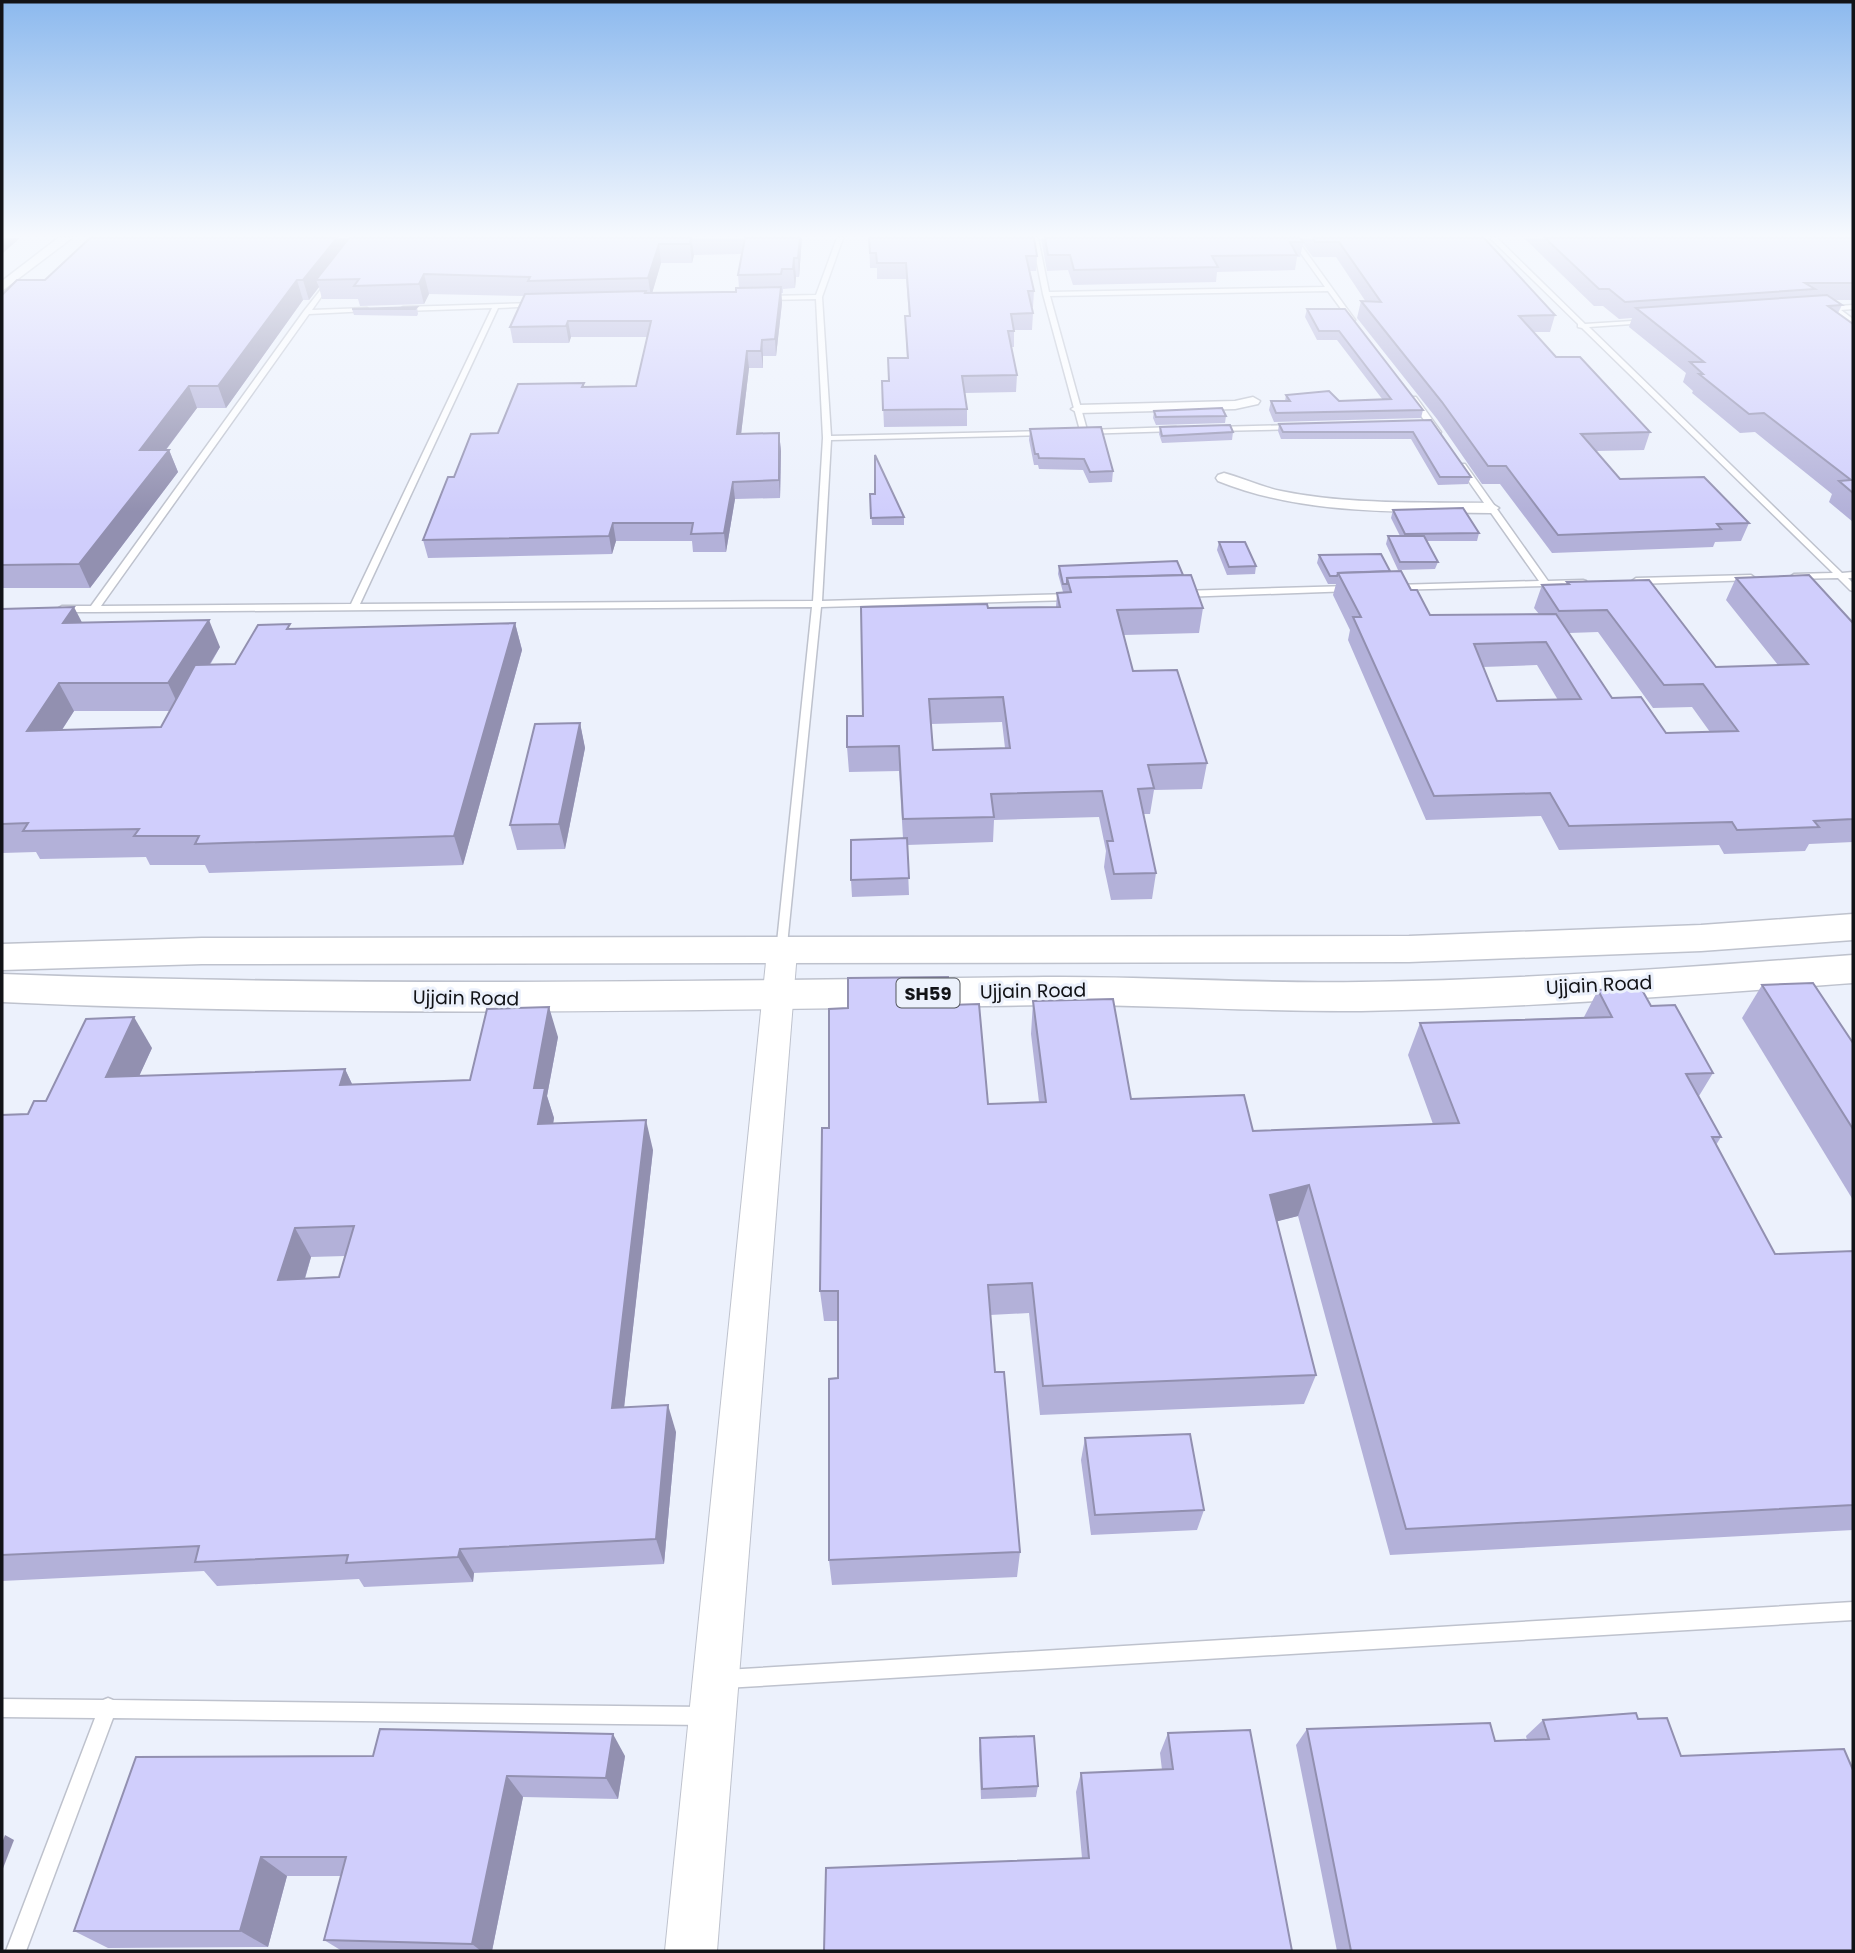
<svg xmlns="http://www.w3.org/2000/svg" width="1855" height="1953" font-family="Poppins,sans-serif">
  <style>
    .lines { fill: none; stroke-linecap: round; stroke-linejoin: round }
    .service-casing { stroke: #bec2cd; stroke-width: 3 }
    .minor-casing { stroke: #bec2cd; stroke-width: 3 }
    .tertiary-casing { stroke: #bec2cd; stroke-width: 2 }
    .primary-casing { stroke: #bec2cd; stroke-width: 3 }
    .service { fill: #fff; fill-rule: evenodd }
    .minor { fill: #fff; fill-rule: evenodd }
    .tertiary { fill: #fff; fill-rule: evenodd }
    .primary { fill: #fff; fill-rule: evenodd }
    .wall { fill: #b3b1d9; fill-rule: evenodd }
    .shaded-wall { fill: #9290b0 }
    .building { fill: #d0cefc; stroke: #9290b0; stroke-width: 2; fill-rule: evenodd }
    .labels { text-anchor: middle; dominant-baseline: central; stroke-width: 6; stroke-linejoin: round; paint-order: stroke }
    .shield { fill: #ecf1fc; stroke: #53565c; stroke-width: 2 }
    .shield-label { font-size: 18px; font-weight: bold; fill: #121317 }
    .street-label { font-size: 19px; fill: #121317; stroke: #ecf1fc }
  </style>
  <rect width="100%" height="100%" fill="#ecf1fc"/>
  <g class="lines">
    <defs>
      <g id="service">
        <path d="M837,238h6l-21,59 9,139 216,-5 4,2 -4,2 -216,5 -9,161 250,-7 5,3 -5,3 -251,7 -35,348 -4,1 -6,-4 36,-345 -718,5h-32l-5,-3 5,-3h29l213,-295 26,-33 3,2 -21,30 55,-2 2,1v2l-60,3 -208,292 250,-2 141,-296 -89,3 -3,-2 3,-2 132,-4 3,2 -1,1 -39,2 -138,296 453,-3 10,-163 -7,-139 -49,1 -3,-2 3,-2 49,-1z"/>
        <path d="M1032,238h6l11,54 276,-5 -35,-49h6l59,82 -5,1 -22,-30 -278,5 37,134 89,-3 4,2 -4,2 -95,3 -38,-140z"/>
        <path d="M1490,238h7l88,86 63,-4v2l-2,1 -57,4 253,246 11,-1v6h-5l5,5v8l-3,-1 -12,-12 -47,1 -1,-2 4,-3 39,-1 -251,-245 -4,-1v-3z"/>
        <path d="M1853,305v4l-12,1 12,9v5l-20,-14 -8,1 -3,-2 3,-2z"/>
        <path d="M1410,397h6l25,35 -1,2h-6l-25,-35z"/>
        <path d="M1295,425l4,2 -1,2 -83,2 -4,-2 4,-2z"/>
        <path d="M1459,464h6l83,117 35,-1 3,1v4l-194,5 -1,-2 4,-3 144,-4 -81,-115z"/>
        <path d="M1751,575l4,3 -1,2 -118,4 -4,-3 4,-3z"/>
        <path d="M1349,586l4,3 -1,2 -171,6 -5,-3 5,-3z"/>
        <path d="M1853,1602v18l-1128,68 -6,-3 -3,-6 3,-6 6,-3z"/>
        <path d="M108,1698l5,2 592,7 7,2 2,7 -2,7 -7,2 -592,-7 -87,233h-20l89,-233 -93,-1v-18l101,1z"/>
      </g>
      <g id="minor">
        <path d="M58,238h14l-70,53v-10z"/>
        <path d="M1253,397l7,4 -2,3 -23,5 -157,4 -7,-4 7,-4 157,-4z"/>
        <path d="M1224,473c19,5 37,14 57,18 68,14 141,11 210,12l8,5 -8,5c-92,-2 -186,3 -273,-32l-2,-3 2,-3z"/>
      </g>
      <path id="tertiary" d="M782,941l11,3 4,8 -80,999h-52l102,-999 4,-8z"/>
      <g id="primary">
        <path d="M1853,914v26l-152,11 -292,11 -1207,2 -200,6v-26l200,-6 1207,-2 292,-11z"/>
        <path d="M1853,955v28c-164,12 -328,25 -492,28 -106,1 -211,-7 -317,-6 -347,5 -695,13 -1042,-3v-28c348,13 695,7 1042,3 106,-1 211,7 317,5 164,-2 328,-15 492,-27z"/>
      </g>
    </defs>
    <use href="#service" class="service-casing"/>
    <use href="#minor" class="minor-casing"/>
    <use href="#tertiary" class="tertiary-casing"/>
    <use href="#primary" class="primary-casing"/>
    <use href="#service" class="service"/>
    <use href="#minor" class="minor"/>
    <use href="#tertiary" class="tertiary"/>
    <use href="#primary" class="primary"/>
  </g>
  <g class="wall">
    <path d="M90,238h712l-3,39h-3l-1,11 -12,1v4h-2l1,10 -6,53h-13v12h-14l-8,66 38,-1 2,18 -1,47 -45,1 -9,53h-33l-1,-11h-76l-4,13 -184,4 -5,-18 31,-63 44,-44 86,-50v4l52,-1 11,-49h-76l-2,6h-56l-3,-16 14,-31 -95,-2 -5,10 -64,2 -2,-7h-36l-3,-12 -10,13h-6l-77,108h-29l-31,42h3l9,22 -88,116h-88v-293l43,-15zM741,254l-3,21 1,13 -3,4 -84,1 9,-30h31l2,-8z"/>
    <path d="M869,238l168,18 -1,15h-6l4,20 -1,16h-1l1,6 -1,17h-18v17h-3l6,28 -1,17 -51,1 2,16v17l-83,1 -2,-46h7l-1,-23h19l-2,-42h4l-3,-37h-29v-11h-7z"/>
    <path d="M1041,238h443l71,77 -5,17h-17l23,25 94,75 -6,18 -48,1 24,28 129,44 -8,18 -26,1 -2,5 -161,6 -52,-69h-18l-45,-65 -80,-101 4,-17 5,1 -30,-45h-23l-10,-13 -3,13h-3l-2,13 -78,2 -1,10 -143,3 -5,-15 -21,1z"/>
    <path d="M1524,238h329v62h-19l8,5 -4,8 15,11v198l-24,-20 3,-8 -77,-62 -15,1 -48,-40 1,-2 -10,-9 3,-9 -57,-46 3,-9 -13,1 -16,-13h-9z"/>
    <path d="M417,307l1,7 -1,2 -63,-1 -2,-6z"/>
    <path d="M1307,309h38l78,101 -2,8 -147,4 -5,-12 2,-9h14l1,-6 53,6 44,-1 -46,-60h-20l-12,-23z"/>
    <path d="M1154,411l72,5 -1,7 -69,2 -3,-7z"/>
    <path d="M1431,420l40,57 -3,7 -30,1 -27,-46h-130l-3,-8 1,-7z"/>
    <path d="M1160,427l73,5 -1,8 -70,3 -3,-9z"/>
    <path d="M1030,429l83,42 -1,11 -23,1 -6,-13 -44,-1 -1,-4h-4l-5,-25z"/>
    <path d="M870,494l34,23v8h-32z"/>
    <path d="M1393,510l86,23 -2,8h-50l11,21 -3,7 -37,1 -12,-26 2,-8h12l-9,-18z"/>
    <path d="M1219,542l37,24 -1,8 -28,1 -10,-25z"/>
    <path d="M1319,555l71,16 21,19 19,25 109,-1 -5,-6 8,-23 24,-1 1,-2 149,85 62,-2 -52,-65 10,-22 117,45v219l-44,2 -4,7 -81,3 -5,-9 -160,5 -18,-34 -115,4 -78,-180 2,-10 -17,-35 3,-11h-8l-11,-21zM1598,632l55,76 39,-1 18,25 -44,1 -54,-35 -43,-65zM1537,665l21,35 -61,1 -14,-34z"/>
    <path d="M1059,566l124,9 20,33 -4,25 -75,2 9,36 74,92 -5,26 -48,1 -4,24h-7l13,59 -4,26 -41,1 -7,-33 2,-16 -7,-34 -105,3 -1,22 -86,3 2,50 -57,2 -1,-17 52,-42 -4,-67 -50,1 -2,-25 16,-31 125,-108 68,-1 1,-14 9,-1h-3l-5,-18zM1002,722l3,26 -72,2 -2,-26z"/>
    <path d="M2,606l1,3 217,38 -10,18 25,-1 56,-35 224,-6 7,27 -59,215 -254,8 -4,-8h-55l-4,-8 -106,2 -4,-7 -34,1zM74,711h96l-9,16 -99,3z"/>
    <path d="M580,723l5,25 -20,101 -48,1 -7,-25z"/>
    <path d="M1762,985l91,58v157l-111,-182z"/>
    <path d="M1598,990l53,16 62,67 -14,23 22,41 -5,8 59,109 78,-3v279l-463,25 -92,-339 -21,5 39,154 -12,29 -264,11 -11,-102 -39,2 5,57 25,180 -3,25 -185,8 -3,-25 9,-182v-57h-14l-4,-30 9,-163 121,-123 38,99 51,-2 -8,-68 2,-33 98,98 122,32 180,-7 -25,-69 12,-32 164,-6z"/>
    <path d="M558,1037l-11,59 7,22 -1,6 100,26 -29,257 52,25 -12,132 -190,9 -1,9 -109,5 -5,-8 -142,7 -13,-15 -202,10v-466l26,-1 18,-13 106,-53 -13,28 206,-7 7,15 118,-4zM345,1256l-6,21 -34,2 6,-22z"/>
    <path d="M1085,1438l119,72 -7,20 -106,5 -10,-75z"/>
    <path d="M1638,1719l43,37 172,195h-516l-41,-206 11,-16 188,12 32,-1 -1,-4 17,-16z"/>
    <path d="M1168,1733l124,218 -210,-93 -6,-66 5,-19 81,-3 -2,-17z"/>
    <path d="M980,1738l58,48 -2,11 -55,2 -2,-49z"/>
    <path d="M625,1756l-7,43 -95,-2 -31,154h-150l-18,-11 17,-64h-54l-19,71 -160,1 -34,-17 62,-174z"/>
  </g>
  <g class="shaded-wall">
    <path d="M2,238h18l-18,16z"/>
    <path d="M337,238h20l-41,42 3,7 -10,13 -6,-20z"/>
    <path d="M691,238l3,17 -2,8 -2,-19z"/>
    <path d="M800,238h2l-3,39 -1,-19z"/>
    <path d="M659,244l2,19 -10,34 -3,-19z"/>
    <path d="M794,258l2,19 -1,11 -2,-19z"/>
    <path d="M424,274l5,20 -5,10 -5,-20z"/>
    <path d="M297,280l6,20 -77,108 -8,-22z"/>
    <path d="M781,287l1,16 -6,53 -1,-17z"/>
    <path d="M568,321l3,16 -2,6 -3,-17z"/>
    <path d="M762,340l1,16v12l-2,-17z"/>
    <path d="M747,351l2,17 -10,83 -2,-17z"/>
    <path d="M189,386l8,22 -48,64 -9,-22z"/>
    <path d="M779,433l2,18 -1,47 -1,-18z"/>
    <path d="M169,450l9,22 -88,116 -11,-24z"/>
    <path d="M733,482l2,17 -9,53 -2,-19z"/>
    <path d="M613,523l3,18 -4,13 -3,-18z"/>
    <path d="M74,607l14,27 -25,-11z"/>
    <path d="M209,620l11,27 -39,64 -13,-28z"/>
    <path d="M515,623l7,27 -59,215 -9,-29z"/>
    <path d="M59,683l15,28 -31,48 -16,-28z"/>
    <path d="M580,723l5,25 -20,101 -6,-25z"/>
    <path d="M549,1007l9,30 -11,59 7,22 -6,36 -10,-30 -4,-36z"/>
    <path d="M134,1017l18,31 -27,59 -19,-30z"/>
    <path d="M345,1069l14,30 -19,-14z"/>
    <path d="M646,1120l7,30 -32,285 -9,-27z"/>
    <path d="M1309,1185l-11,31 -38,10 10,-31z"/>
    <path d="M295,1228l16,29 -15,51 -18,-28z"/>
    <path d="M668,1405l8,27 -12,132 -8,-25z"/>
    <path d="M460,1549l14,24 -1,9 -15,-25z"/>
    <path d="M613,1734l12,22 -7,43 -12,-21z"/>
    <path d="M507,1776l16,21 -31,154h-11l-9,-7z"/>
    <path d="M5,1835l9,5 -12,31v-28z"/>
    <path d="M261,1857l26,19 -19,71 -28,-16z"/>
  </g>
  <g class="building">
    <path d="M90,238h247l-34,42h-6l-79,106h-29l-49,64h29l-90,114 -77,1v-270l15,-15h28z"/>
    <path d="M349,238h342l-1,6h-31l-11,34 -120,3 2,-4 -106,-3 -5,10 -65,2 5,-7 -43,1z"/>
    <path d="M745,238h55l-2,20h-4l-1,11h-11l-1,5 -43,1z"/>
    <path d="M869,238h165l3,18h-11l8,35h-6l5,22 -22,1 3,17h-6l9,44 -55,1 5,33 -84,1 -1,-29h7l-1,-23h20l-3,-42h5l-4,-53h-29l-1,-10h-6z"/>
    <path d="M1045,238h255l3,4h-13l7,13 -85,1 6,11 -144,3 -4,-15h-22z"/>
    <path d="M1313,238h171l71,77 -36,1 37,41h24l70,75 -69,2 39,45 84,-2 45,46 -32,1 4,5 -163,6 -52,-69h-18l-46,-64 -81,-101 20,1 -42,-60h-24z"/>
    <path d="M1545,238h308v45h-48l10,6 -190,13 -16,-13h-10z"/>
    <path d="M781,287l-6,52 -13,1 -1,11h-14l-10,83 42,-1v47l-46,2 -9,51 -33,1 2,-11h-80l-4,13 -186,4 25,-63h6l17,-43 27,-1 20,-49 66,-1 -2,4 54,-1 15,-65h-83l-2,5 -56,1 15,-33 121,-3 -1,2 79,-1h12v-4z"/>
    <path d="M1827,295l15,10 -14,1 25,18v169l-14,-12 12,-1 -87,-67 -15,1 -50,-40h4l-13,-12h14l-68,-54z"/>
    <path d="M417,307l-2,2h-63z"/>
    <path d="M1307,309h38l78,101 -147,3 -5,-12h19l-4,-6 43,-4 10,10 52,-2 -52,-68h-20z"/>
    <path d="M1222,408l4,8 -70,1 -2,-6z"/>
    <path d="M1431,420l40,57h-31l-27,-45h-130l-4,-8z"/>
    <path d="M1230,425l3,7 -71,4 -2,-9z"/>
    <path d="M1101,427l12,44 -23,1 -6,-13 -45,-1 -1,-4h-3l-5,-25z"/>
    <path d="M875,455l29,62 -33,1 -1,-24h5z"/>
    <path d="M1463,508l16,25 -74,1 -12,-24z"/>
    <path d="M1388,536h36l14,26h-38z"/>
    <path d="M1219,542h26l11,24 -27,1z"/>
    <path d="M1381,554l9,17 -52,2 -1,3h-7l-11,-21z"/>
    <path d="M1177,561l6,14 -116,3v6h-4l-4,-18z"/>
    <path d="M1401,571l10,19h6l13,25 126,-1 56,84 29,-1 25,36 72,-2 -35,-47 -39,1 -57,-75 -48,1 -17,-26 27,-1 -2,-2 82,-2 67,87 92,-3 -72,-86 73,-3 44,48v196l-39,2 5,6 -82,3 -5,-8 -163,4 -19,-33 -116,3 -81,-179h8l-23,-44zM1546,642l35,57 -84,2 -23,-57z"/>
    <path d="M1191,575l12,33 -86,2 16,61 44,-1 30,93 -59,2 6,23 -16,1 18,84 -42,1 -7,-33h6l-11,-50 -111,3 3,23 -91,2 -4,-73 -52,1v-31h16l-2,-109 126,-3 1,4 72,-1 -3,-14 14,-1 -4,-14zM1003,697l7,51 -77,2 -4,-51z"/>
    <path d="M74,607l-11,16 146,-3 -41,63h-109l-32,48 134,-4 34,-62 40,-1 23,-39 32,-1 -3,5 228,-6 -61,213 -259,8 4,-8h-65l5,-7 -116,2 5,-8 -26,1v-215z"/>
    <path d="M580,723l-21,101 -49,1 25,-101z"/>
    <path d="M907,838l2,40 -58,2v-40z"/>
    <path d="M948,977l2,28 29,-1 9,100 58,-2 -13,-101 80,-2 18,100 113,-4 9,36 206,-8 -39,-100 192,-6 -14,-27 43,-2 10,18 24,-1 38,68 -27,1 35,63h-9l63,117 78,-3v254l-447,24 -97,-344 -39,10 46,180 -273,11 -11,-103 -44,2 7,87h9l16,180 -191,8v-181l9,-1v-87h-18l2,-163h7v-119l19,-1v-30z"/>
    <path d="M1813,983l40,60v86l-91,-144z"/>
    <path d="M549,1007l-15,81h11l-7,36 108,-4 -34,288 56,-3 -12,134 -196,10 -2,8 -112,6 2,-8 -153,7 4,-16 -197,9v-440l26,-1 6,-13h12l40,-82 48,-2 -28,60 239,-8 -5,16 130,-5 17,-71zM354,1226l-15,51 -61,3 17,-52z"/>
    <path d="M1190,1434l14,76 -109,5 -10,-77z"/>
    <path d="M1636,1713l2,6 29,-1 14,38 163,-7 9,21v181h-502l-44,-222 183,-6 5,18 54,-2 -6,-19z"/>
    <path d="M380,1729l233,5 -7,44 -99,-2 -35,168 -148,-4 22,-83h-85l-21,74h-166l62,-174 237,-1z"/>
    <path d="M1250,1730l42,221h-468l2,-83 263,-10 -8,-85 92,-4 -5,-36z"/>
    <path d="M1034,1736l4,50 -56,3 -2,-51z"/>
  </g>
  <linearGradient id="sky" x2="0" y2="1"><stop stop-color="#8cb9ee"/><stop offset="0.46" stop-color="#f6f9fe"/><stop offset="1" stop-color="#f6f9fe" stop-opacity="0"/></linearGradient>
  <rect width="1855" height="512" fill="url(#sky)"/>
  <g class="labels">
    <rect class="shield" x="896.5" y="978.5" width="63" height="29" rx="5"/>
    <g class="shield-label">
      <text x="928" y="993">SH59</text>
    </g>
    <g class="street-label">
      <text transform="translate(1599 985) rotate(-3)">Ujjain Road</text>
      <text transform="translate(1033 991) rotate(-1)">Ujjain Road</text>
      <text transform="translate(466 998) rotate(1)">Ujjain Road</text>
    </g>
  </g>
  <rect width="1855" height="1953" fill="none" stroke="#121317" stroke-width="7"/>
</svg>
